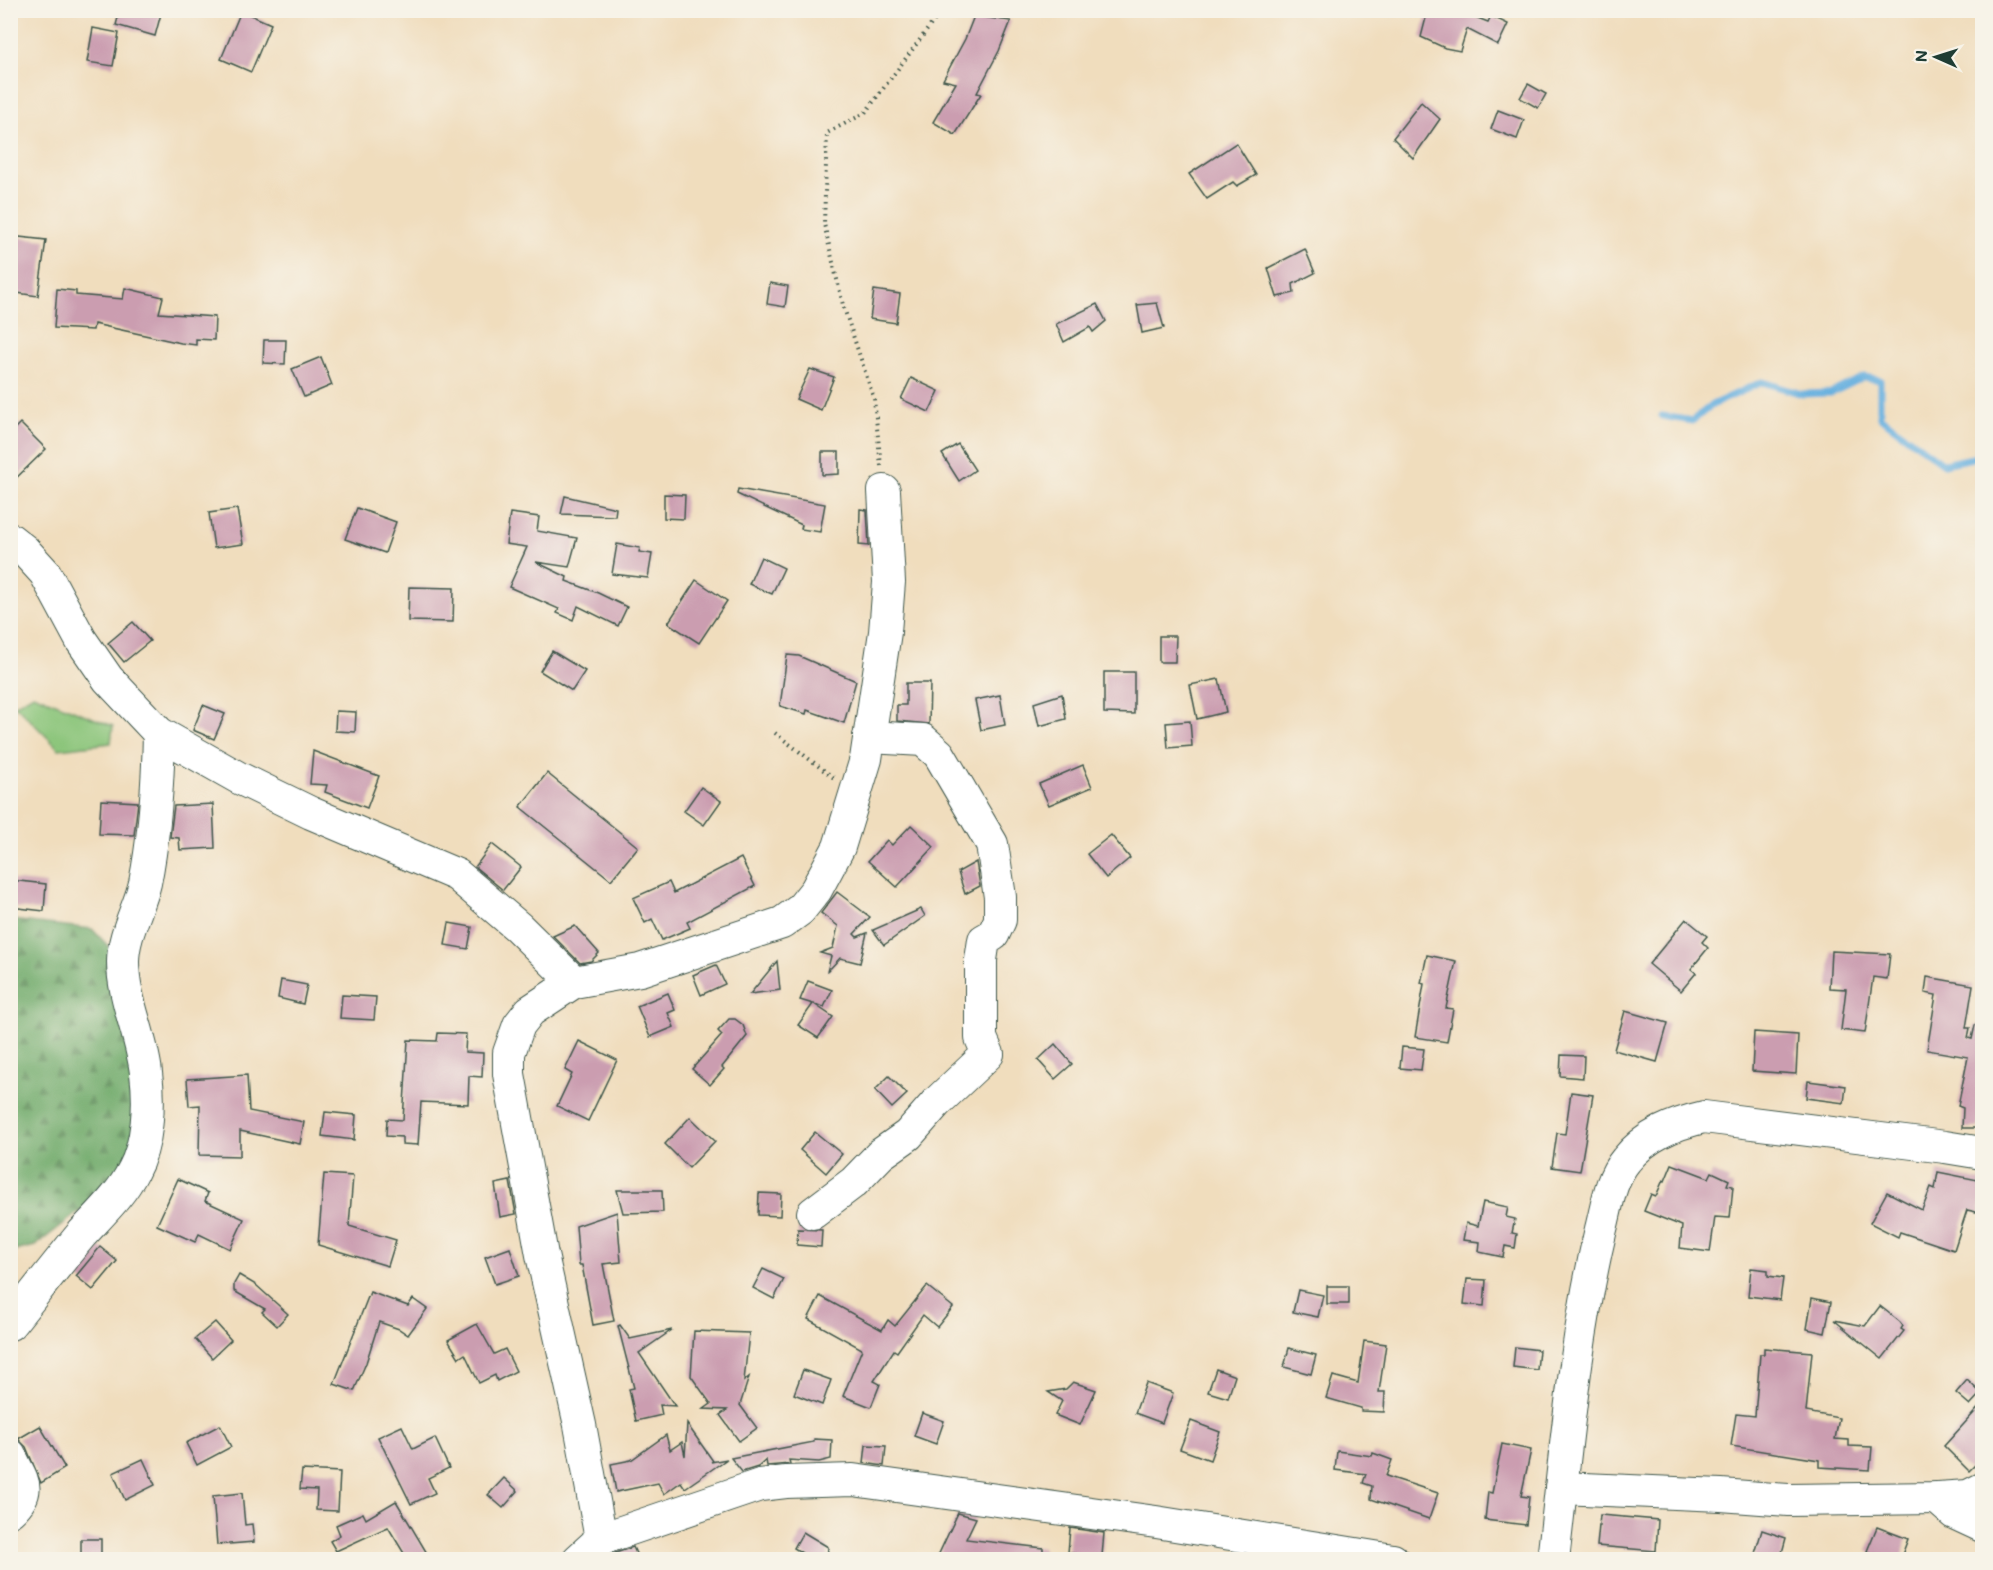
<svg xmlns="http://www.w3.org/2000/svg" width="1993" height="1570" font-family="Mali,sans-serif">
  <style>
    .forest { fill: url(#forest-firs); stroke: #48744f; stroke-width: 1.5 }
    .park { fill: #8bc57a; stroke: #558157; stroke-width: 1.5 }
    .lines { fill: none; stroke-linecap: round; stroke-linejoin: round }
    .stream { stroke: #67b0df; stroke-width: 7 }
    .building { fill: #cb9db0 }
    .minor-casing { stroke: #3e5549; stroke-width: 34 }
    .path { stroke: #3e5549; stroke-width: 4; stroke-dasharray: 1.5 4.5; stroke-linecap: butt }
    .minor { stroke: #fff; stroke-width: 32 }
  </style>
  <defs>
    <pattern id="forest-firs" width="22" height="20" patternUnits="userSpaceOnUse" patternTransform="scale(1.5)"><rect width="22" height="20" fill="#70aa6a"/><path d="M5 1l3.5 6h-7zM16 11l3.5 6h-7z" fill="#5b8c58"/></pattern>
  </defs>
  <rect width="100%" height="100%" fill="#f7f3e8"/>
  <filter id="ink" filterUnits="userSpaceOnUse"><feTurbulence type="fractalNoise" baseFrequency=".0167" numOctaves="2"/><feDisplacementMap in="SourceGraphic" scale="12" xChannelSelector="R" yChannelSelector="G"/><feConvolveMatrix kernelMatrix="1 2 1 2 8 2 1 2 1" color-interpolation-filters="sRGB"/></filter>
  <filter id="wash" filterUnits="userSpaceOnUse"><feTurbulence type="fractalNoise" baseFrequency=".008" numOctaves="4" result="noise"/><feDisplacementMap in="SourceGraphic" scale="24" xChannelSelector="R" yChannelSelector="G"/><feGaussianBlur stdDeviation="1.35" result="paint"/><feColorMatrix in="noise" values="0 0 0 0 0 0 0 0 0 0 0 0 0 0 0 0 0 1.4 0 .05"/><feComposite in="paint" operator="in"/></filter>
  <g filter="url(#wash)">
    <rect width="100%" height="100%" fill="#f0ddbd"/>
    <path class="forest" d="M11,920l81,9 24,25 27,124 -11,92 -97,76 -24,6z"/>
    <path class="park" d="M33,694l80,32 -2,17 -52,6 -44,-44z"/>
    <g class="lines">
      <path class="stream" d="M1662,416l30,5 20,-16 50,-23 40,12 29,-1 33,-16 16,3v37l64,47 38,-8"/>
    </g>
    <g id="blocks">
      <g class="building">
        <path d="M120,10h42l-7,26 -39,-11z"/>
        <path d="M1428,10h29l31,12 3,-6 17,8 -10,21 -31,-16 -7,22 -15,-3 -24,-11z"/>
        <path d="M241,11l30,13 -20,48 -30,-13z"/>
        <path d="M974,16l37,5 -12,30 -22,42 4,1 -26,41 -22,-13 23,-39 -13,-3 22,-41z"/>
        <path d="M93,28l26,5 -6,33 -26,-4z"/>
        <path d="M1528,84l18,10 -8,14 -18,-10z"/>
        <path d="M1421,102l19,17 -27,39 -20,-20z"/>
        <path d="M1498,110l26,10 -7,19 -26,-10z"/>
        <path d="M1236,143l20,32 -19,11 -4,-4 -26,17 -18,-25z"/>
        <path d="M10,236l36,4 -8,56 -28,-4z"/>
        <path d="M1305,249l10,24 -22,11 1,9 -17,4 -9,-29z"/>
        <path d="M770,283l18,3 -3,21 -18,-3z"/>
        <path d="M125,288l38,9 -4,16 56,4 -1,23 -18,-1v6l-15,-2 -87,-19 -1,6 -39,-2 3,-39 19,2v4l47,4z"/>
        <path d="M874,290l26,4 -4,29 -26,-4z"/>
        <path d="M1157,303l7,25 -22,5 -5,-28z"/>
        <path d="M1097,304l9,17 -13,11 -3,-5 -26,15 -8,-18z"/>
        <path d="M264,340h22l-1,24 -22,-1z"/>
        <path d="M321,357l11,28 -28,12 -12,-28z"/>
        <path d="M810,369l24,8 -13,33 -25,-11z"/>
        <path d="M911,378l28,13 -10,21 -28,-13z"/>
        <path d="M20,423l26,26 -36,35v-51z"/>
        <path d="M958,444l17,26 -16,11 -17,-27z"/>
        <path d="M822,452h17v22l-17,1z"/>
        <path d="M738,489l87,15 -5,28 -19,-3 1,-4 -65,-31z"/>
        <path d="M664,494l21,1 -1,24 -20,-1z"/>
        <path d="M565,496l51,12 -1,8 -54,-2z"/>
        <path d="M357,508l39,14 -11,31 -40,-14z"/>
        <path d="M237,509l6,35 -29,4 -5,-35z"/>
        <path d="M860,509l7,1 2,36 -10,-1z"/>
        <path d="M510,513l29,4 -2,14 40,7 -8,29 -33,-5 31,15 -1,4 32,12 29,14 -9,19 -40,-20 -5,14 -16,-7 2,-4 -50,-22 18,-40 -21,-3z"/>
        <path d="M617,544l23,4 -1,4 13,2 -4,24 -36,-4z"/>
        <path d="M761,557l23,11 -12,26 -23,-10z"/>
        <path d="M696,580l31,21 -28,42 -31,-20z"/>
        <path d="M409,587l45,1 -1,34 -45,-1z"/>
        <path d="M133,622l17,19 -26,21 -16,-19z"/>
        <path d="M1159,636h17l-1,26h-16z"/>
        <path d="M552,651l33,20 -13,20 -32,-20z"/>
        <path d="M787,655l12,1 57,25 -12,42 -37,-13 -1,4 -26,-8z"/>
        <path d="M1104,672h30v42l-30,-1z"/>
        <path d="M1219,679l7,33 -29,7 -7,-34z"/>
        <path d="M906,683h24l-1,41 -32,-3v-16h9z"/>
        <path d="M1062,694l4,25 -27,7 -5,-23z"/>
        <path d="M1000,695l5,30 -24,5 -6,-30z"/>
        <path d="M203,705l22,9 -11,25 -21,-9z"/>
        <path d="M336,711l20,1 -1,20 -20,-1z"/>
        <path d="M1190,721l2,25 -24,2 -2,-25z"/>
        <path d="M313,751l66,25 -12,32 -42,-16 2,-7 -17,-1z"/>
        <path d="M1083,765l9,22 -43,18 -10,-21z"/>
        <path d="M547,773l91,74 -27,33 -91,-73z"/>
        <path d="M701,787l20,14 -17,24 -20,-14z"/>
        <path d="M101,800l37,2 -4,33 -35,-1z"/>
        <path d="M213,804l2,44 -35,2 -1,-12 -9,-1 4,-31z"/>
        <path d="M911,825l23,22 -37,40 -29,-26 19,-21 5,5z"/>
        <path d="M1111,835l19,23 -24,20 -19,-24z"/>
        <path d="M492,844l29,23 -18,23 -28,-23z"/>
        <path d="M741,858l14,28 -68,36 3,6 -28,12 -10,-21 -7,4 -12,-25 36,-16 5,11z"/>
        <path d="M976,862l4,24 -15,8 -7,-22z"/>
        <path d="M10,880l36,4 -2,27 -34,-4z"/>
        <path d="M837,892l33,25 -16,17 3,3 10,-4 -7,30 -20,-5 -13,14 4,-16 -11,-3 13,-5 5,-22 -17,-13z"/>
        <path d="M921,909l4,7 -41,29 -11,-15z"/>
        <path d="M1686,919l21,17 -5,6 6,6 -17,21 5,4 -15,18 -32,-27z"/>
        <path d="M449,923l23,4 -4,22 -23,-4z"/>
        <path d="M575,926l24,27 -8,8 -11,2 -27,-27z"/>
        <path d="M1831,951l59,3 -3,25 -14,-2 -8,56 -24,-3 5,-41 -17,-1z"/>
        <path d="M1427,955l29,6 -10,47 7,1 -6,33 -32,-5 9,-53 -3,-1z"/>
        <path d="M777,961l3,29 -30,4z"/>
        <path d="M716,965l9,19 -24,11 -8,-20z"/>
        <path d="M1927,977l46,8 -7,43h4l-2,10 4,1 3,-14 8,1v86l-3,-1 -1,17h-17l1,-20 -5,-2 10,-49 -41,-7 9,-55 -11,-2z"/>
        <path d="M281,980l26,5 -4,19 -25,-6z"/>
        <path d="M808,981l24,9 -8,17 -10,-3 19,13 -15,21 -20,-13 15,-21 -13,-4z"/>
        <path d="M668,993l7,17 -7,3 6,14 -24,10 -13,-31z"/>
        <path d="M342,995l34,2 -2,23 -34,-2z"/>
        <path d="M1625,1011l43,12 -11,39 -43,-12z"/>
        <path d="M729,1019h6l8,6 4,11 -25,31 2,2 -14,16 -18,-16 30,-34 -4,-4z"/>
        <path d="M1754,1032l44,3 -2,39 -44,-3z"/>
        <path d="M438,1033l28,1 -1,18 18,1 -1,24 -13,-1 -1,28 -47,-2 -3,43 -16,-1v-7l-16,-1 1,-17 16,1 5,-80 29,1z"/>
        <path d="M579,1041l38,19 -29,61 -31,-15 15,-32 -7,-4z"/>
        <path d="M1055,1044l17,20 -17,15 -17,-19z"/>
        <path d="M1402,1047l22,2 -3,21 -21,-2z"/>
        <path d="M1561,1055l23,1 -1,22 -23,-2z"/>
        <path d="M247,1075l2,36 55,11 -4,22 -60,-13v25l-41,-1 1,-50 -11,1 -2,-27z"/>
        <path d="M889,1076l18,18 -15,14 -17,-18z"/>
        <path d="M1808,1081l38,5 -2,17 -38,-5z"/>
        <path d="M1571,1092l22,3 -13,76 -28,-4 5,-34 8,1z"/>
        <path d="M325,1112l31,3 -2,25 -32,-4z"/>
        <path d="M690,1117l25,24 -26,27 -24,-24z"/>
        <path d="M815,1132l27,22 -16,19 -26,-23z"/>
        <path d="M1672,1164l37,14 3,-6 17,8 -2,5 6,1 -3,32 -15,-1 -5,35 -30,-4 2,-22 -38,-15 7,-17 5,2 7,-16 2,1z"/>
        <path d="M1938,1172l45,9 -2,32 -14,-3 -13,40 -54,-18 -2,5 -28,-14 17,-31 35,18 9,-23 4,2z"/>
        <path d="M324,1174l29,2 -4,50 47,14 -8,26 -70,-21z"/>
        <path d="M178,1179l30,14 -3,8 39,18 -14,30 -31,-15 -4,8 -38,-17z"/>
        <path d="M510,1181l6,33 -16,3 -5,-33z"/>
        <path d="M617,1190h45l1,22 -40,1z"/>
        <path d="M759,1193l22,1 -1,22 -22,-1z"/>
        <path d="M1483,1202l25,5 -2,10 9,2 -3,14 5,1 -2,14 -10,-2 -2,11 -24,-5 1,-10 -17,-2 3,-17 12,3z"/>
        <path d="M617,1212l4,50 -18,2 11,57 -21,4 -11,-60h-3l-3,-39z"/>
        <path d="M798,1229l24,1 -1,17 -24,-2z"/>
        <path d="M100,1247l17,14 -24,29 -17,-14z"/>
        <path d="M510,1248l9,28 -24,8 -10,-27z"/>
        <path d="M1751,1268l17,2v6l15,2 -3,22 -32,-4z"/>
        <path d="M763,1269l21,10 -10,20 -21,-11z"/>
        <path d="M239,1275l17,10 32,29 -11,12 -15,-14 3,-3 -31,-18v-7z"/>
        <path d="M1467,1279l19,1 -2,26 -20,-2z"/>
        <path d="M927,1286l26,21 -16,20 -14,-12 -26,37 -3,-2 -20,31 6,3 -9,23 -28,-11 19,-47 -54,-30 12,-23 62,34 6,-10 7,6z"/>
        <rect x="1327" y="1286" width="22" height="18"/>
        <path d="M1298,1290l25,5 -5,22 -25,-5z"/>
        <path d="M370,1292l38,14 5,-7 14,10 -19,26 -9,-6 -20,-7 -13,41 -12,28 -20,-7z"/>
        <path d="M1812,1298l19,4 -6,31 -18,-4z"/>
        <path d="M1880,1306l20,16 3,4 -2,3 3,2 -22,28 -48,-39 31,6z"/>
        <path d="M215,1322l16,18 -19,18 -17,-19z"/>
        <path d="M477,1324l17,30 11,-5 11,22 -19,10 -2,-6 -16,8 -14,-29 -6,4 -11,-18z"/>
        <path d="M620,1325l10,14 42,-9 -33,23 36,53 -15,-1 2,10 -26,6 -7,-32 5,-1 -16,-62z"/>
        <path d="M694,1331l55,2 -5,48 5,-4 -9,28 17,23 -18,13 -19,-26 7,-5 -23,-1 7,-5 -20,-28z"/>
        <path d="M1364,1341l22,3 -7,48h6l-1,20 -23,-1v-3l-35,-10 7,-22 25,7z"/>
        <path d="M1515,1347l24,3 -2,20 -24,-3z"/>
        <path d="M1289,1348l27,7 -5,19 -27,-7z"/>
        <path d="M1764,1348l48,4 -6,60 33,6 -4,21 14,1v6l23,1 -2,23 -51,-3v-7l-88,-14 5,-32 19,2 5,-62h4z"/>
        <path d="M1216,1369l19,7 -7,22 -20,-6z"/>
        <path d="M803,1370l28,10 -9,25 -28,-11z"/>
        <path d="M1967,1380l14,13 -11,12 -14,-12z"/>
        <path d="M1073,1382l23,8 -16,35 -25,-10 7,-14 -14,-9 18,-3z"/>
        <path d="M1146,1383l27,10 -11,30 -27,-10z"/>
        <path d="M1983,1403v54l-14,14 -25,-25z"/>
        <path d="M922,1413l22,8 -8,23 -22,-8z"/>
        <path d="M1191,1421l29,11 -10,28 -30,-11z"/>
        <path d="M687,1424l26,37 -2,1 16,-3 -42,29 -4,-6 -17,12 -6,-11 -42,9 -5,-28 20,-4 35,-25 4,15 12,-8 3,14z"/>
        <path d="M220,1425l11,22 -34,18 -11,-22z"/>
        <path d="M40,1426l25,42 -24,15 -15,-36 -8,-8z"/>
        <path d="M402,1426l11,23 22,-11 14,30 -21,10 7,15 -24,11 -33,-67z"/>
        <path d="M814,1439l18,1 -1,19 -12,3 -30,-2 1,4 -23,2 -1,-6 -8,7 -16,5 -11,-14 83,-16z"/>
        <path d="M1502,1444l29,6 -10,46 8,1 -3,28 -41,-5 3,-28 4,1z"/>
        <path d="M866,1445l20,1 -2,20 -20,-3z"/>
        <path d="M1337,1451l35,5 1,-3 19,7 -6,16 52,17 -9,26 -58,-20 1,-13 -9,-3 3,-9 -31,-4z"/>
        <path d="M143,1459l12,26 -30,15 -12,-27z"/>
        <path d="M302,1470l38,2 -2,39 -22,-1 1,-20 -17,-1z"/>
        <path d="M504,1478l14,13 -15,17 -15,-13z"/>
        <path d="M242,1493l3,32 7,-1 2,18 -37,3 -4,-49z"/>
        <path d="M396,1501l35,59h-23l-20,-33 -52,24 -6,-10 10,-6 -4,-10 27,-12 3,6z"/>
        <path d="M958,1513l18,5 -10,21 77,9v12h-107z"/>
        <path d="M1600,1515l58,5 -2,31 -59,-5z"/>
        <path d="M1877,1527l31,12 -8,21h-24l2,-5 -11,-4z"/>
        <path d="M1070,1528l34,5 -2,23 -34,-3z"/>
        <path d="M1762,1530l24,8 -6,22h-27z"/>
        <path d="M803,1532l25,15 -1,13h-14l-19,-12z"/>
        <rect x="81" y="1539" width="20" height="21"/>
        <path d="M633,1547l6,13h-34l5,-5z"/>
      </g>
    </g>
  </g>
  <g filter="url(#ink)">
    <use href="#blocks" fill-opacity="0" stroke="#3e5549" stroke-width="1.5"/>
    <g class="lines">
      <defs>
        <g id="minor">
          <path d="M10,539l14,11 21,23 36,67 27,39 51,54 80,45 72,35 146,62 61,52 56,55"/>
          <path d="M813,1213l41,-31 27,-28 27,-19 28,-32 52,-49 -7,-16v-78l3,-20 9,-5 7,-15v-23l-8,-53 -53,-90 -16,-14 -54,-3"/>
          <path d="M10,1324c24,-30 47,-60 71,-89 18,-20 40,-40 52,-64 15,-27 17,-67 13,-98 -4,-37 -23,-74 -23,-111 0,-28 16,-53 22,-79 10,-50 13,-99 14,-150"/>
          <path d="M10,1455c11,25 24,34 0,56"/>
          <path d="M1561,1488l160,7 67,5 149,-2 31,-2 14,-7"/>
          <path d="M1937,1498l17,15 28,13"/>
          <path d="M601,1539l-21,-114 -38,-170 -33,-181v-21l10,-28 11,-14 44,-29 66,-12 142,-47 18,-13 16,-20 23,-43 27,-88 19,-127 4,-50 -5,-91"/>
          <path d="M578,1560l23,-21 159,-54 26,-3 67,-2 303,42 237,38"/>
          <path d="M1553,1560c13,-111 22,-223 48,-331 6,-23 9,-50 25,-69 20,-25 48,-36 78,-43l241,30 37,6"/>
        </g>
      </defs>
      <use href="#minor" class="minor-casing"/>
      <g class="path">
        <path d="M881,466l-7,-67 -31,-94 -19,-81 3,-91 38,-20 77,-103"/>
        <path d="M775,733l59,45"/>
      </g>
      <use href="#minor" class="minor"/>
    </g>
  </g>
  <rect width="1993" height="1570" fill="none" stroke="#f7f3e8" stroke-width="36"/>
  <g transform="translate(1936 57) rotate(273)" stroke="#f7f3e8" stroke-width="4.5" paint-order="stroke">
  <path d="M0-4.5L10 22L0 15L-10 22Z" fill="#1f3d34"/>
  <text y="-9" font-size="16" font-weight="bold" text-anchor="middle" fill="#1f3d34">N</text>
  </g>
</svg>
